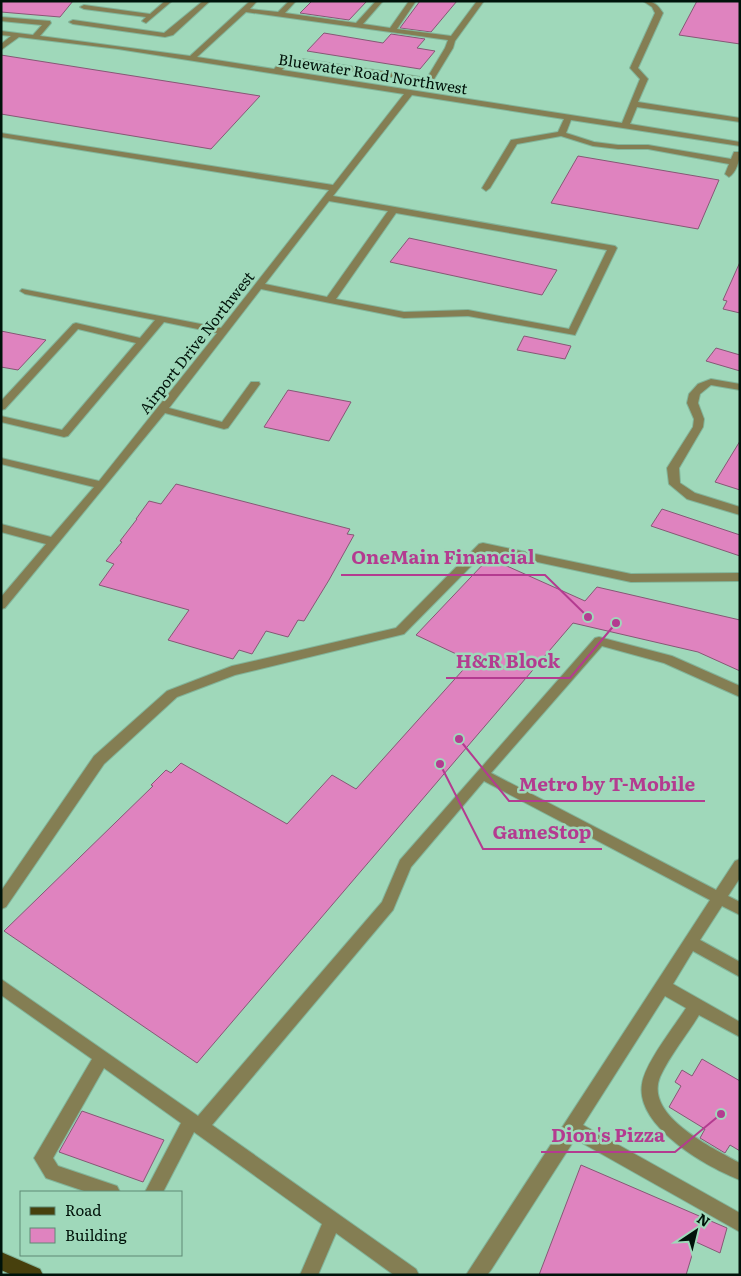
<svg xmlns="http://www.w3.org/2000/svg" width="741" height="1276" font-family="Literata,serif">
  <style>
    .building { fill: #df83bf; stroke: #865875 }
    .lines { fill: none; stroke-linecap: round; stroke-linejoin: round }
    .minor-casing { stroke: #82b59a; stroke-width: 2 }
    .major-casing { stroke: #82b59a; stroke-width: 2 }
    .minor { fill: #847e53; fill-rule: evenodd }
    .major { fill: #47400d; fill-rule: evenodd }
    .labels { text-anchor: middle; dominant-baseline: central; stroke-width: 5; stroke-linejoin: round; paint-order: stroke }
    .far-street-label { font-size: 15px; fill: #00130a; stroke: #9fd8ba }
    .leader { fill: none; stroke: #b43b90; stroke-width: 2 }
    .callout-dot { fill: #b43b90; stroke: #9fd8ba; stroke-width: 2 }
    .callout-label { font-size: 19px; text-anchor: middle; font-weight: bold; fill: #b43b90; stroke: #9fd8ba; stroke-width: 5; stroke-linejoin: round; paint-order: stroke }
  </style>
  <rect width="100%" height="100%" fill="#9fd8ba"/>
  <g class="building">
    <path d="M1,1h72l-13,16 -59,-5z"/>
    <path d="M312,1h55l-18,19 -49,-7z"/>
    <path d="M420,1h37l-26,31 -31,-4z"/>
    <path d="M697,1h43v43l-61,-9z"/>
    <path d="M324,33l59,10 8,-9 34,5 -8,9 18,3 -15,18 -113,-18z"/>
    <path d="M1,55l259,41 -49,53 -210,-35z"/>
    <path d="M578,156l141,24 -21,49 -147,-26z"/>
    <path d="M409,238l148,32 -15,25 -152,-33z"/>
    <path d="M740,262v51l-17,-4 4,-8 -4,-1z"/>
    <path d="M1,331l45,9 -28,30 -17,-3z"/>
    <path d="M524,336l47,10 -6,13 -48,-9z"/>
    <path d="M716,348l24,7v16l-34,-10z"/>
    <path d="M288,390l63,12 -22,39 -65,-14z"/>
    <path d="M740,441v49l-25,-8z"/>
    <path d="M176,484l174,45 -3,5 7,1 -25,45 -25,41 -6,-1 -10,17 -22,-6 -14,23 -13,-4 -6,9 -65,-19 21,-30 -90,-25 15,-21 -8,-3 16,-19 -2,-1 17,-22h-1l13,-18 12,3z"/>
    <path d="M662,509l78,26v21l-89,-30z"/>
    <path d="M489,558l96,43 12,-14 143,33v51l-42,-19 -125,-29 -376,440 -193,-132 149,-145 -2,-1 15,-15 5,3 10,-10 106,61 45,-49 24,14 115,-128 -55,-26z"/>
    <path d="M702,1059l38,22v70l-10,-6 -5,8 -25,-15 5,-9 -36,-22 12,-21 -6,-4 7,-12 10,6z"/>
    <path d="M82,1111l82,29 -21,42 -84,-30z"/>
    <path d="M581,1165l146,63 -7,25 -24,-11 -10,33h-147z"/>
  </g>
  <g class="lines">
    <defs>
      <g id="minor">
        <path d="M165,1h7l-26,22 -4,-2 4,-4 -62,-8 -4,-2 4,-2 66,9z"/>
        <path d="M203,1h7l-37,34 -8,2 -92,-13 -4,-2 4,-2 91,13z"/>
        <path d="M250,1h7l-7,8 28,3 11,-11h7l-11,12 71,10 20,-22h7l-20,23 27,4 19,-27h7l-19,28 54,7 26,-35h7l-29,40 -2,7 -25,41 -7,-2 3,-5 -122,-19 -15,1 -5,6 340,53 18,-44 -10,-11 25,-55 -3,-6 -9,-6c11,0 14,3 20,12l-25,55 10,11 -10,23 102,16v4l-103,-15 -7,17 110,18v4l-169,-26 -5,13 28,9 24,3h30l83,14 3,-7h6c0,8 -4,21 -11,25l-4,-3 4,-10 -81,-15h-30l-25,-3 -32,-10 -44,8 -27,44 -4,3 -4,-3 29,-48 47,-8 6,-13 -152,-24 -79,101 282,50 2,2 -42,87 -107,-19 -64,2 -143,-29 -92,119 53,14 29,-40h8l1,2 -32,44 -4,1 -59,-16 -160,195 -4,1v-12l45,-53 -45,-12v-8l50,13 43,-50 -93,-23v-6l98,23 118,-148 -53,-11 -96,114 -4,1 -63,-15v-6l61,14 74,-87 -58,-14 -73,80 -4,1v-9l72,-77 3,-1 64,15 15,-18 -130,-26 -5,-3 2,-2 199,39 108,-138 -328,-53v-4l332,52 71,-91 -286,-45 -99,-12 -18,13v-6l10,-8 -10,-1v-4l32,4 9,-10 -41,-4v-4l49,4 1,2 -11,13 150,20zM246,12l202,28 -3,8 -18,30 -125,-19 -20,1 -8,9 -77,-12zM329,201l59,10 -61,86 -62,-13zM396,213l211,37 -38,79 -101,-19 -64,2 -68,-13z"/>
        <path d="M711,379l29,5v6l-29,-5 -11,9 -2,9 6,16 -1,8 -24,41 1,15 15,10 45,14v8l-53,-16 -18,-15 -2,-16 26,-41 1,-8 -7,-16 2,-9 9,-10z"/>
        <path d="M483,543l148,31 109,-1v8l-109,1 -145,-31 -82,83 -169,41 -58,22 -73,67 -98,143 -5,2v-18l93,-135 73,-65 65,-25 164,-38 83,-84z"/>
        <path d="M599,637l73,19 68,30v11l-76,-34 -62,-17 -111,127 225,117 19,-29 5,-2v19l-12,18 12,6v13l-18,-9 -22,34 40,22v15l-47,-26 -20,33 67,38v15l-41,-22c-12,20 -29,40 -39,62 -16,39 53,71 80,86v17c-34,-13 -105,-54 -98,-96 3,-21 32,-57 44,-76l-21,-12 -82,129 157,88v19l-165,-93 -84,131 -4,5h-21l244,-375 -226,-119 -73,86 -18,43 -181,215 204,144 3,6h-25l-58,-42 -18,42h-18l22,-51 -128,-92 -31,60h-18l36,-69 -77,-55 -51,90 5,8 59,20 3,6h-33l-41,-14 -12,-20 58,-99 -91,-64v-16l197,137 184,-214 18,-42 195,-222z"/>
      </g>
      <path id="major" d="M1,1252l39,17 3,6h-31l-11,-5z"/>
    </defs>
    <use href="#minor" class="minor-casing"/>
    <use href="#major" class="major-casing"/>
    <use href="#minor" class="minor"/>
    <use href="#major" class="major"/>
  </g>
  <g class="labels">
    <g class="far-street-label">
      <text transform="translate(373 73) rotate(9)">Bluewater Road Northwest</text>
      <text transform="translate(196 342) rotate(-52)">Airport Drive Northwest</text>
    </g>
  </g>
  <path class="leader" d="M588 617L545 575H341M616 623L570 678H446M459 739L509 801H705M440 764L483 849H602M721 1114L675 1152H541"/>
  <g class="callout-dot">
    <circle cx="588" cy="617" r="5"/>
    <circle cx="616" cy="623" r="5"/>
    <circle cx="459" cy="739" r="5"/>
    <circle cx="440" cy="764" r="5"/>
    <circle cx="721" cy="1114" r="5"/>
  </g>
  <g class="callout-label">
    <text x="443" y="564">OneMain Financial</text>
    <text x="508" y="668">H&amp;R Block</text>
    <text x="607" y="791">Metro by T-Mobile</text>
    <text x="542" y="839">GameStop</text>
    <text x="608" y="1142">Dion's Pizza</text>
  </g>
  <rect width="741" height="1276" fill="none" stroke="#00130a" stroke-width="5"/>
  <rect x="20" y="1191" width="162" height="65" fill="#9fd8ba" stroke="#5f8974"/>
  <rect x="30" y="1207" width="25" height="8" fill="#47400d" stroke="#5f8974"/>
  <text x="65" y="1216" font-size="15" fill="#00130a">Road</text>
  <rect x="30" y="1228" width="25" height="15" fill="#df83bf" stroke="#5f8974"/>
  <text x="65" y="1241" font-size="15" fill="#00130a">Building</text>
  <g transform="translate(696 1231) rotate(35)" stroke="#9fd8ba" stroke-width="4" paint-order="stroke">
  <path d="M0-4L9 19L0 12L-9 19Z" fill="#00130a"/>
  <text y="-8" font-size="14" font-weight="bold" text-anchor="middle" fill="#00130a">N</text>
  </g>
</svg>
